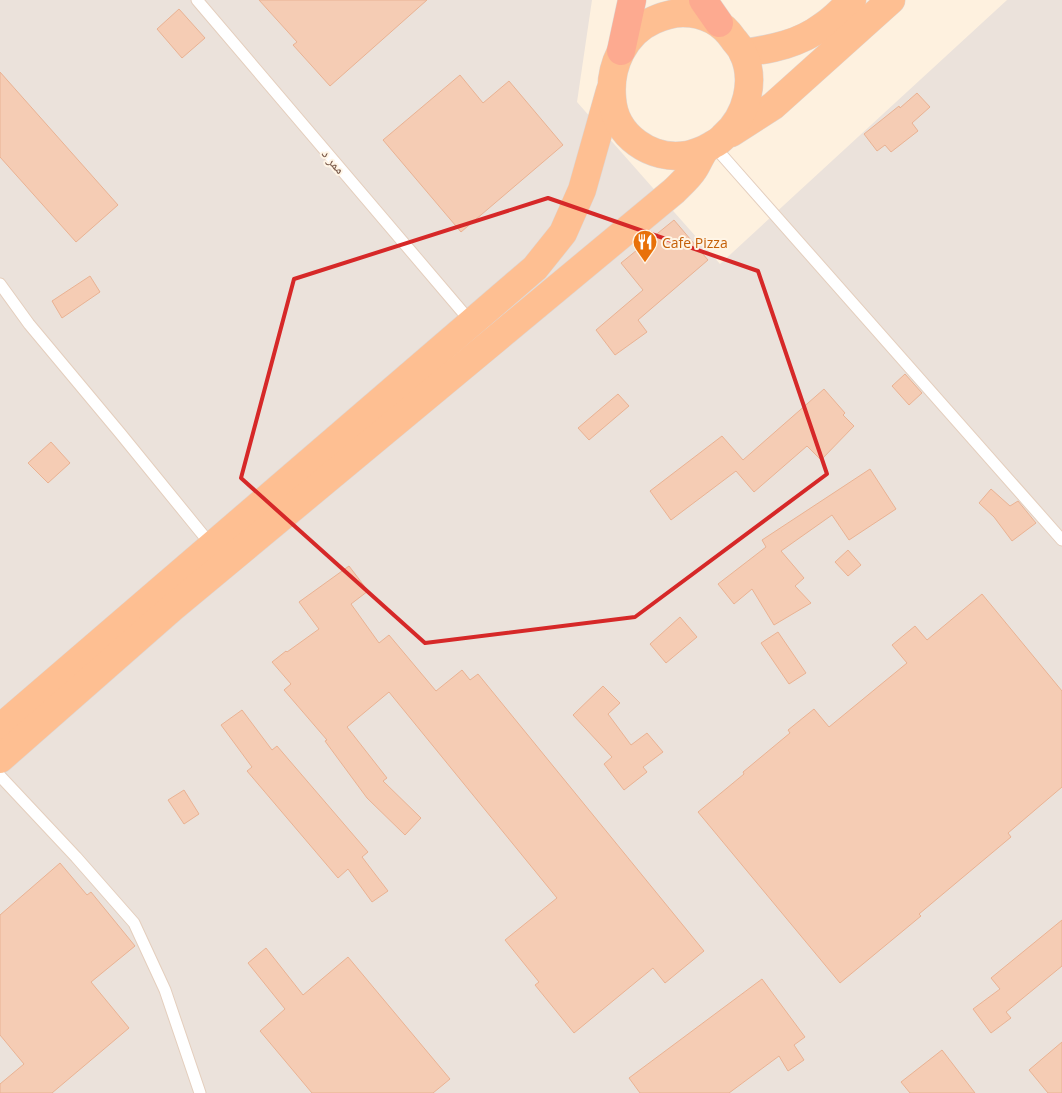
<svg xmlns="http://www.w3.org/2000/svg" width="1062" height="1093" font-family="'Open Sans','Noto Naskh Arabic',sans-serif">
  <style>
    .industrial { fill: #ebe2db }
    .building { fill: #f5ccb4; stroke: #e9b293 }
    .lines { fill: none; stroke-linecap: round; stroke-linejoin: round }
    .service-casing { stroke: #e4cebd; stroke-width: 13 }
    .trunk-casing { stroke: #ded6d2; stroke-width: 29 }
    .motorway-casing { stroke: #ded6d2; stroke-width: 29 }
    .service { stroke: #fff; stroke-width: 11 }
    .trunk { stroke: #febf92; stroke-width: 28 }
    .motorway { stroke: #fdaa90; stroke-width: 28 }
    .marked { fill: none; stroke: #d62828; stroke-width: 4; stroke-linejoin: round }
    .labels { text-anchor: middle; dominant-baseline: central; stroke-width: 4; stroke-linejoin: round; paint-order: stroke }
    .street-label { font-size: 14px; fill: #765545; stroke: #fff5e6 }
    .food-label { font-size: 14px; fill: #c56008; stroke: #fff5e6; text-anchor: start }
  </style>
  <rect width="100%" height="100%" fill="#fef1df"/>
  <path class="industrial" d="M0,0h592l-15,102 143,162 287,-264h55v1093h-1062z"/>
  <g class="building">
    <path d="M259,0h168l-97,86 -37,-41 4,-3z"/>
    <path d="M179,9l26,29 -23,20 -25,-29z"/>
    <path d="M0,72l118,133 -42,37 -76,-85z"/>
    <path d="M460,75l23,28 26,-22 54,64 -102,87 -78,-92z"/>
    <path d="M917,93l13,14 -18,16 6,8 -27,21 -6,-7 -8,6 -13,-17 35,-28 1,2z"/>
    <path d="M674,220l34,40 -70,60 9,12 -32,23 -19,-25 47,-40 -22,-27z"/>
    <path d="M90,276l10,16 -38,26 -10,-17z"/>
    <path d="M905,374l17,19 -13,12 -17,-19z"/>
    <path d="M824,389l21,24 -2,2 11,11 -33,34 -14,-14 -53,46 -18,-21 -65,49 -21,-29 72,-55 21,24z"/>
    <path d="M618,394l11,12 -40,34 -11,-12z"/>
    <path d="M51,442l19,21 -22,20 -20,-20z"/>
    <path d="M870,469l26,40 -47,31 -17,-25 -51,36 23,27 -9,8 16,17 -37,22 -22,-36 -18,15 -16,-20 48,-37 -4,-7z"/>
    <path d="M991,489l19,17 8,-5 18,22 -24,18 -18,-24 -15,-14z"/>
    <path d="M848,550l13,15 -13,11 -13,-14z"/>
    <path d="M349,566l19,25 -17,13 28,39 10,-8 47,56 26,-21 8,10 8,-6 226,277 -39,32 -12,-15 -79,65 -39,-48 4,-3 -34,-42 52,-42 -168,-206 -42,35 40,51 -4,3 38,37 -16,17 -38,-37 -42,-57 2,-1 -43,-50 7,-6 -19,-22 14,-11 1,1 32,-23 -20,-27z"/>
    <path d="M982,594l80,97v96l-54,46 3,4 -92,77 2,2 -81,67 -142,-171 46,-38 -1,-2 47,-39 -2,-3 26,-21 15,18 78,-64 -15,-18 23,-19 12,14z"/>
    <path d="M680,617l17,20 -31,26 -16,-19z"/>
    <path d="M778,632l28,41 -17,11 -28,-41z"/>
    <path d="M603,686l17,17 -12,11 23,31 16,-12 16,19 -20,15 4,5 -23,18 -20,-26 8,-7 -39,-42z"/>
    <path d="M242,710l30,40 5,-4 91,106 -6,5 26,34 -16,11 -24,-33 -10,9 -91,-107 5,-4 -31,-42z"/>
    <path d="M184,790l15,24 -15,10 -16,-24z"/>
    <path d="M60,863l27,32 4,-3 44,54 -44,36 38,46 -77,65h-52v-9l24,-20 -24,-29v-120z"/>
    <path d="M1062,920v46l-56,46 5,6 -20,15 -18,-24 27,-20 -9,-11z"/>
    <path d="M266,948l37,47 45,-38 102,122 -17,14h-121l-52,-62 25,-22 -37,-46z"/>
    <path d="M762,979l43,58 -11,8 10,15 -16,11 -9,-15 -50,37h-89l-11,-15z"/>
    <path d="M1062,1042v51h-14l-19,-23z"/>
    <path d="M942,1050l33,43h-65l-9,-11z"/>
  </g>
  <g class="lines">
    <defs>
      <g id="service">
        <path d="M197,0l274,322"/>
        <path d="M713,145l349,395"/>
        <path d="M0,284l29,40 91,109 92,113"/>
        <path d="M0,776l76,81 58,66 31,67 35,103"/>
      </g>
      <g id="trunk">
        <path d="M743,53c29,-4 56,-9 80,-27 11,-7 20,-17 29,-26"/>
        <path d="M731,133l42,-27 118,-106"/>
        <path d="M0,728l535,-460 28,-35 19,-43 28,-99"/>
        <path d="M0,759l172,-151 502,-417c7,-7 15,-14 20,-22 4,-6 7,-15 12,-20 1,-2 4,-2 6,-4 4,-2 9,-5 12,-9 23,-20 32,-56 19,-83 -2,-5 -6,-9 -9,-13 -12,-18 -30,-27 -51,-27 -10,0 -20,3 -29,7 -30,13 -45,47 -42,78 2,38 40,63 75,57 6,-1 13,-4 18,-6"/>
      </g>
      <g id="motorway">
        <path d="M703,0l16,23"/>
        <path d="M621,51l11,-51"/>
      </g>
    </defs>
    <use href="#service" class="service-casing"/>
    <use href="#trunk" class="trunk-casing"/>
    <use href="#motorway" class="motorway-casing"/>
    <use href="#service" class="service"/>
    <use href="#trunk" class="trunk"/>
    <use href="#motorway" class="motorway"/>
  </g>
  <path class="marked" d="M548,198l210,73 69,203 -192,143 -210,26 -184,-165 53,-199z"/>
  <defs>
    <symbol id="restaurant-pin" viewBox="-11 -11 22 30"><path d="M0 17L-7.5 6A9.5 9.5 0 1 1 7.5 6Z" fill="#e8710a" stroke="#fff5e6"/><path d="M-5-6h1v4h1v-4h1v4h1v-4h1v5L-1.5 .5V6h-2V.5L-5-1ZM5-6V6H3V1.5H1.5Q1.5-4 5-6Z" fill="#fff"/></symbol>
  </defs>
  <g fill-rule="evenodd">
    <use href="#restaurant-pin" x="631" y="228" width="28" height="38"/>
  </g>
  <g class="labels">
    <g class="street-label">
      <text transform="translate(334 161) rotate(50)">ممر د</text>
    </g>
    <g class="food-label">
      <text x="662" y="242">Cafe Pizza</text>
    </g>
  </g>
</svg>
